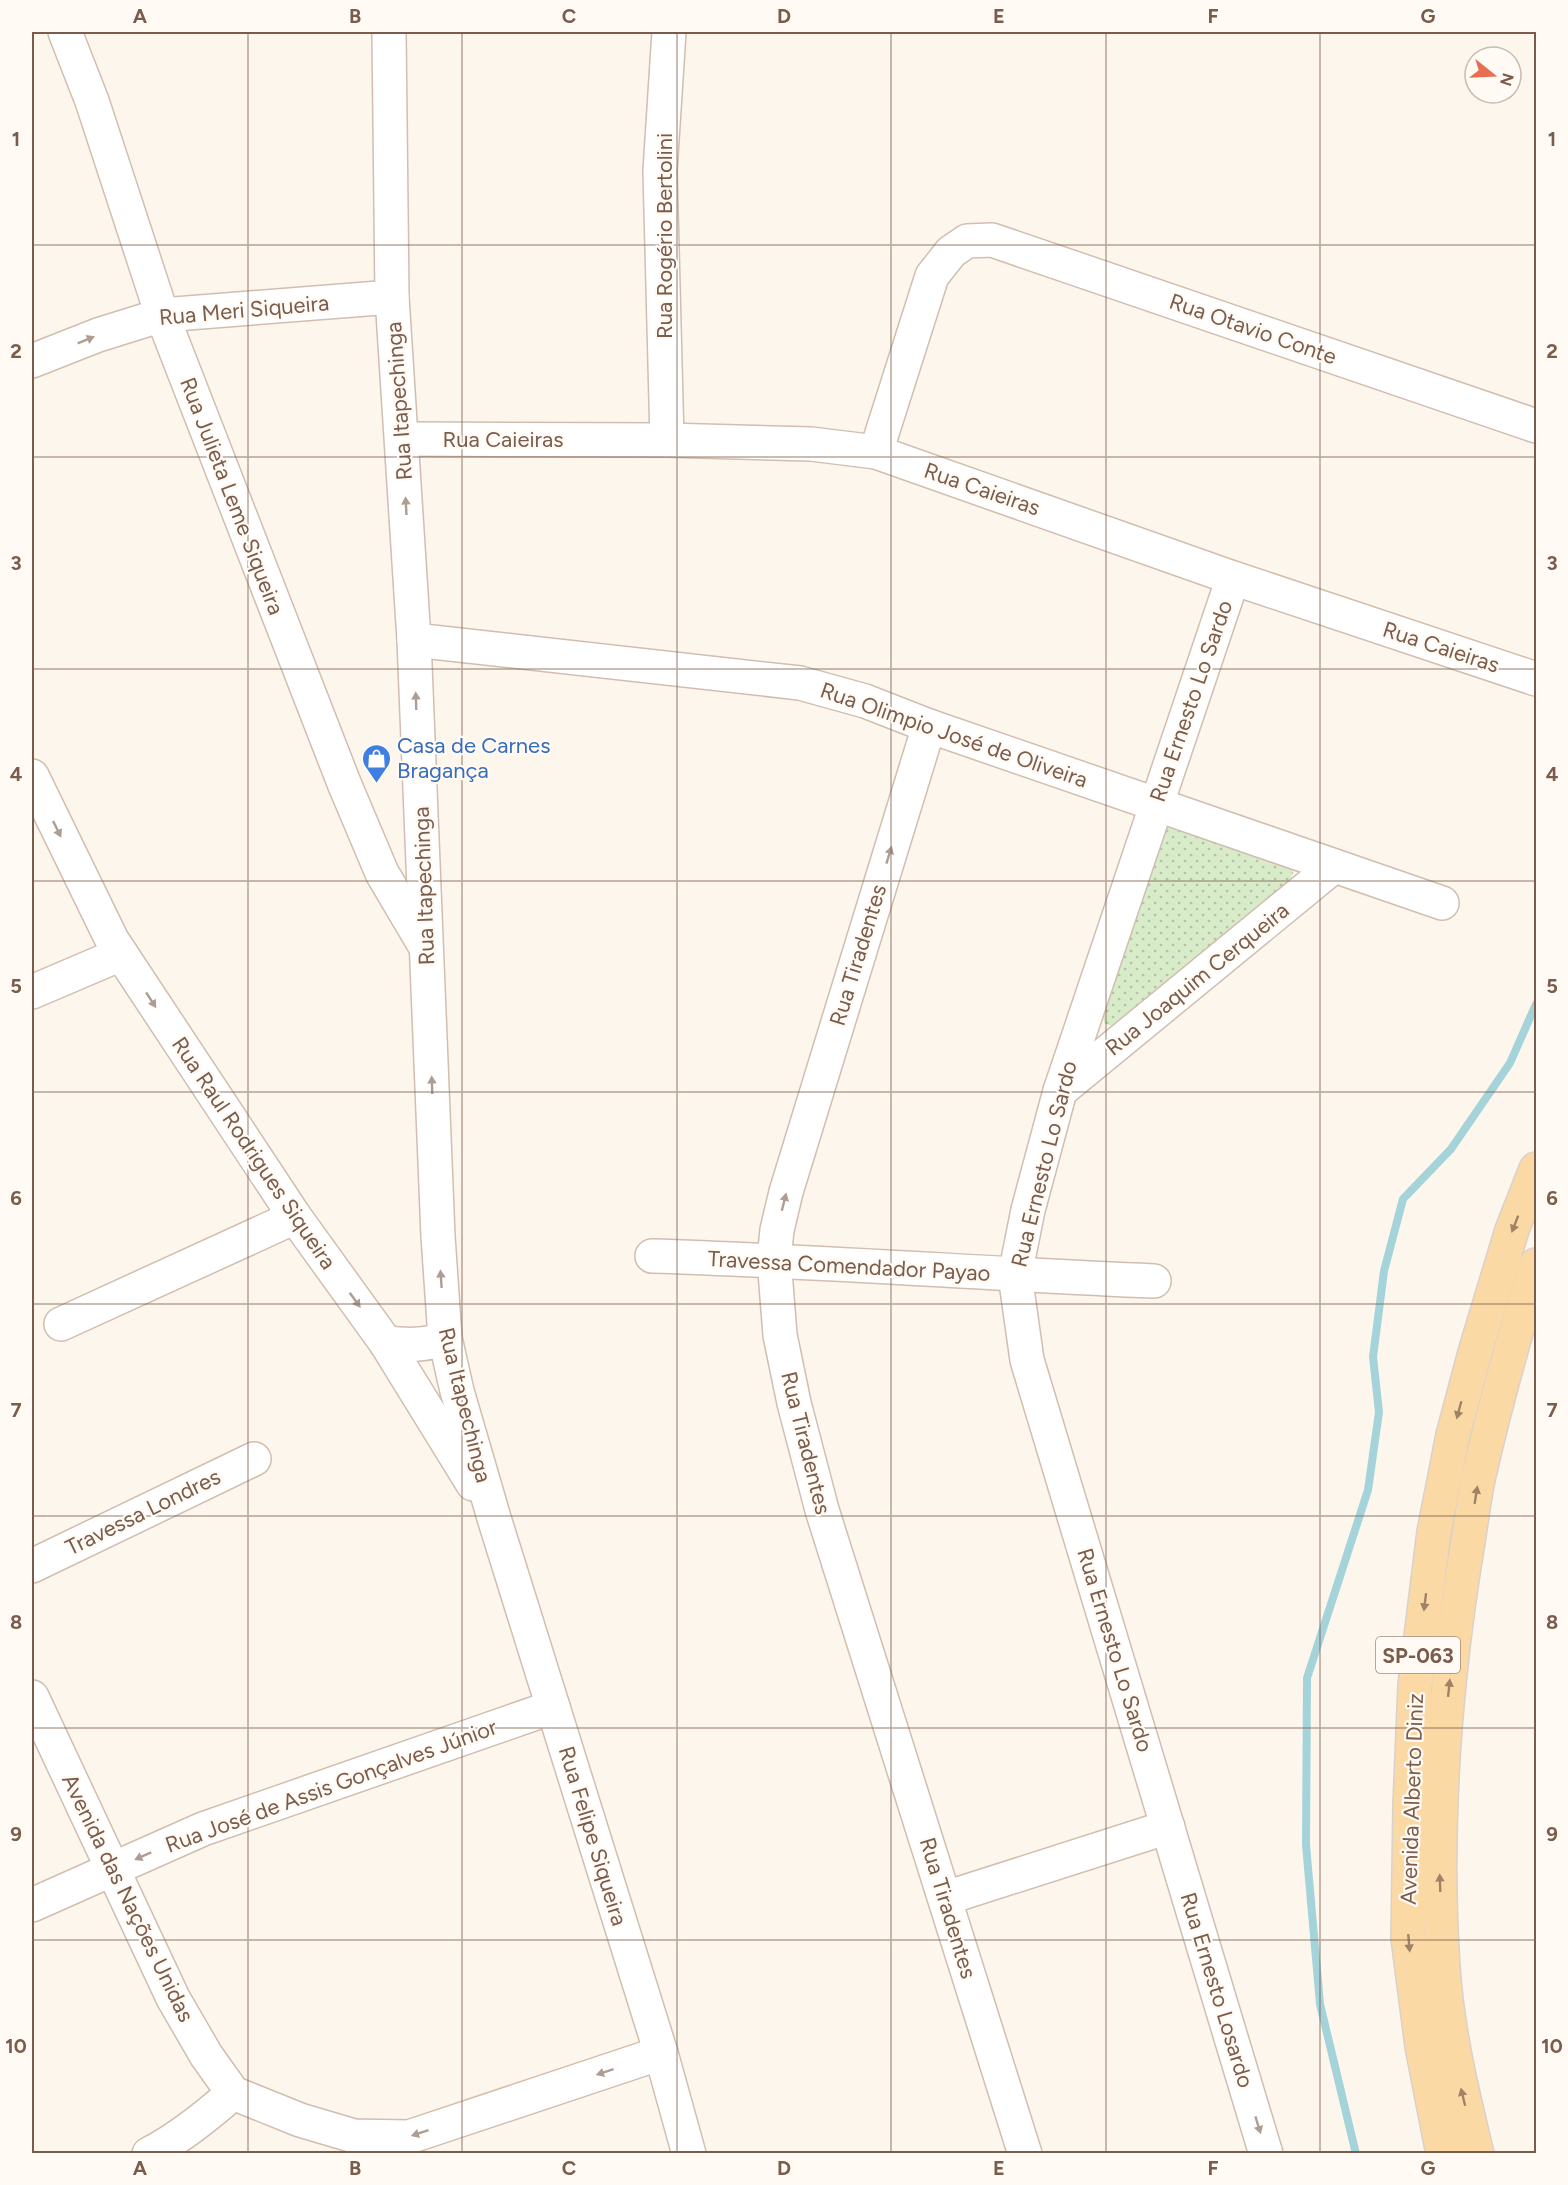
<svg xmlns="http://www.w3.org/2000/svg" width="1568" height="2185" font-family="Figtree,sans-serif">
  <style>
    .park { fill: url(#park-dots) }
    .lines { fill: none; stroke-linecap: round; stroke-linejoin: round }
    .stream { stroke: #a5d3da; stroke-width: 8 }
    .minor-casing { stroke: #d1beb0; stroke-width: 36 }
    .major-casing { stroke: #dad1cd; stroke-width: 36 }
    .minor { stroke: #fff; stroke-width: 33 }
    .major { stroke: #fbd9a5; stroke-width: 33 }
    .oneway { fill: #af9d94 }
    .oneway2 { fill: #a18267 }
    .grid { fill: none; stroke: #7a5c4d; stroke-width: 1.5; stroke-opacity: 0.55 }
    .labels { text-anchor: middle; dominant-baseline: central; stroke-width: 4.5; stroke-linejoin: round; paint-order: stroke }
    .shield { fill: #fffaf3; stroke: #a28b7f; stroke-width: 1.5 }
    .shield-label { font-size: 21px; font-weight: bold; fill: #7a5c4d }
    .street-label { font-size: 22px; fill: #7a5c4d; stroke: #fffaf3 }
    .shop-label { font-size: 22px; fill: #366cbe; stroke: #fffaf3; text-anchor: start }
    .neatline { fill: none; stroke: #7a5c4d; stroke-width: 2 }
    .grid-label { font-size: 20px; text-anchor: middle; font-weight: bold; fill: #7a5c4d }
  </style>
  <defs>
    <pattern id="park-dots" width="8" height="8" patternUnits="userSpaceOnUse" patternTransform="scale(1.5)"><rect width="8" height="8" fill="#d8ecc9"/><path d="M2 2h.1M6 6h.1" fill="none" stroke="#b4c2a5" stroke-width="1.8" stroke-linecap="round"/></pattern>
  </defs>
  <rect width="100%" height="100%" fill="#fdf6ec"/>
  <path class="park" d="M1168,826l124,32 1,15 -7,15 -48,40 -126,98 -8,-3 -1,-16 54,-172z"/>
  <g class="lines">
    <path class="stream" d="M1356,2154l-36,-150 -14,-159 1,-167 61,-188 11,-78 -6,-55 11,-86 19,-72 48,-50 59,-86 26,-59"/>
    <defs>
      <g id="minor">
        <path d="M65,32l27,69 70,214 182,468 38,90 42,71"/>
        <path d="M389,32l3,265 22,343 24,596 7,102 12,53 37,127 167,535 28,101"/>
        <path d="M32,361l66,-26 64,-20 230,-18"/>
        <path d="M402,439l265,1 144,4 65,8 357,126 303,101"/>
        <path d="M667,440l-7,-269 9,-139"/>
        <path d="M876,452l56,-176 19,-24 16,-11 25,-1 544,186"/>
        <path d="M1233,578l-173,513 -32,119 -13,65 12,85 239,794"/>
        <path d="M414,640l386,43 65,18 64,25 513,177"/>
        <path d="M929,726l-143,466 -9,38 -3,29 6,76 14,68 28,107 203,644"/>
        <path d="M32,776l80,164 183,277 91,126 87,141"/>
        <path d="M32,992l89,-38"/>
        <path d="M1060,1091l274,-225"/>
        <path d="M652,1256c168,5 335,18 502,25"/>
        <path d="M61,1324l234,-107"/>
        <path d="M386,1343c21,2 39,3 59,-5"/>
        <path d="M32,1566l222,-107"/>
        <path d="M32,1697l141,301 33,57 27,38"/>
        <path d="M946,1898l222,-71"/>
        <path d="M32,1905l171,-76 350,-122"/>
        <path d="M233,2093l67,27 54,16 55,1 252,-84"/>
        <path d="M149,2154c31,-16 58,-38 84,-61"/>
      </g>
      <g id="major">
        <path d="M1443,2154l-21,-108 -14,-108 2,-133 5,-120 19,-153 19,-97 23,-86 36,-119 24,-61"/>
        <path d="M1477,2154c-15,-62 -30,-124 -34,-187 -9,-136 1,-274 22,-407 5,-28 8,-57 14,-85 16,-71 36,-141 57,-210"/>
      </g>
    </defs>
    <use href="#minor" class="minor-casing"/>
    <use href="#major" class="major-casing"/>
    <use href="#minor" class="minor"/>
    <use href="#major" class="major"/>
  </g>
  <defs><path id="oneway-solid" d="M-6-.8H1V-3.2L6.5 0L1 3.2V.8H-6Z" transform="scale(1.5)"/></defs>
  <g class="oneway">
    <use href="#oneway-solid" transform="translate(86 340) rotate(-22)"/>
    <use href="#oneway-solid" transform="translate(406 506) rotate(-93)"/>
    <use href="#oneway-solid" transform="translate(416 701) rotate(-92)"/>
    <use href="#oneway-solid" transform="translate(57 829) rotate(64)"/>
    <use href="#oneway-solid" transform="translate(889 855) rotate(-73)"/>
    <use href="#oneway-solid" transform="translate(151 1000) rotate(57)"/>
    <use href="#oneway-solid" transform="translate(432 1085) rotate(-92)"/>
    <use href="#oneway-solid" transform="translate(784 1202) rotate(-76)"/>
    <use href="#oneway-solid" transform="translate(441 1279) rotate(-94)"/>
    <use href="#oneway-solid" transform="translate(355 1300) rotate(54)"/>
    <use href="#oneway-solid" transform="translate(143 1856) rotate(156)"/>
    <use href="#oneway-solid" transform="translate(605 2072) rotate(162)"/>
    <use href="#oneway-solid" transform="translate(1258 2125) rotate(73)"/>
    <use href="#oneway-solid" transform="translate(420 2133) rotate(162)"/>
  </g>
  <g class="oneway2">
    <use href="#oneway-solid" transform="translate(1515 1224) rotate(111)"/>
    <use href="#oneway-solid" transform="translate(1459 1410) rotate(105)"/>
    <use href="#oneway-solid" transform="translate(1476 1495) rotate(-81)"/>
    <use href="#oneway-solid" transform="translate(1425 1602) rotate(97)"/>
    <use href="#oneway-solid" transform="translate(1449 1688) rotate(-84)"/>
    <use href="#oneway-solid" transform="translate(1440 1883) rotate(-92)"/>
    <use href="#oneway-solid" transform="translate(1409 1943) rotate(85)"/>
    <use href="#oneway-solid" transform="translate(1463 2097) rotate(-104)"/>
  </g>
  <path class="grid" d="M248,32v2122M462,32v2122M677,32v2122M891,32v2122M1106,32v2122M1320,32v2122M32,245h1504M32,457h1504M32,669h1504M32,881h1504M32,1092h1504M32,1304h1504M32,1516h1504M32,1728h1504M32,1940h1504"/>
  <defs>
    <symbol id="shop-pin" viewBox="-11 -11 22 30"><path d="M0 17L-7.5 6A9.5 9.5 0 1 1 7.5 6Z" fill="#3f7fe0" stroke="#fffaf3"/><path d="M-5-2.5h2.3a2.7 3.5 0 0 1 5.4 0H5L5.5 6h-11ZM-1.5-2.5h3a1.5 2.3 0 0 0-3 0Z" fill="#fff"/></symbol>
  </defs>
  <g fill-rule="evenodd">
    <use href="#shop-pin" x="360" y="742" width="33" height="45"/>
  </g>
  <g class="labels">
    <rect class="shield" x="1376" y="1637" width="84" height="36" rx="4.5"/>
    <g class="shield-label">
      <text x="1418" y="1655">SP-063</text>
    </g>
    <g class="street-label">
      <text transform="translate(664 236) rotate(-90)">Rua Rogério Bertolini</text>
      <text transform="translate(244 310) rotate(-5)">Rua Meri Siqueira</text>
      <text transform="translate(1253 329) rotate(19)">Rua Otavio Conte</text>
      <text transform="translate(399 401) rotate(-94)">Rua Itapechinga</text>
      <text x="503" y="439">Rua Caieiras</text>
      <text transform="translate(982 489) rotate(19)">Rua Caieiras</text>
      <text transform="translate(232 496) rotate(69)">Rua Julieta Leme Siqueira</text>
      <text transform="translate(1441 647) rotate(18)">Rua Caieiras</text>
      <text transform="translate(1191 701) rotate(-71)">Rua Ernesto Lo Sardo</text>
      <text transform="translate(954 735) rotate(19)">Rua Olimpio José de Oliveira</text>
      <text transform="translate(424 886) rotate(-92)">Rua Itapechinga</text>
      <text transform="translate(858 955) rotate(-73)">Rua Tiradentes</text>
      <text transform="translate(1197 979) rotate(-39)">Rua Joaquim Cerqueira</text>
      <text transform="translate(254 1153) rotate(56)">Rua Raul Rodrigues Siqueira</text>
      <text transform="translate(1044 1164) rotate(-76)">Rua Ernesto Lo Sardo</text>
      <text transform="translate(849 1266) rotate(3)">Travessa Comendador Payao</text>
      <text transform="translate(465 1405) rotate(76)">Rua Itapechinga</text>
      <text transform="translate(806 1443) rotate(76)">Rua Tiradentes</text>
      <text transform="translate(143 1512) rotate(-26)">Travessa Londres</text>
      <text transform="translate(1115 1650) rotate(73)">Rua Ernesto Lo Sardo</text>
      <text transform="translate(331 1786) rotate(-20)">Rua José de Assis Gonçalves Júnior</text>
      <text transform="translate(1412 1799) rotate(-88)">Avenida Alberto Diniz</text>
      <text transform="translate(593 1836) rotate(73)">Rua Felipe Siqueira</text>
      <text transform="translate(128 1898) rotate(64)">Avenida das Nações Unidas</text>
      <text transform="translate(948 1908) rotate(73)">Rua Tiradentes</text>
      <text transform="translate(1217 1990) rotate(73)">Rua Ernesto Losardo</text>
    </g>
    <g class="shop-label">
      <text x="397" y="745">Casa de Carnes<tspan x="397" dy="25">Bragança</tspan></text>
    </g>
  </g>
  <rect width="1568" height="2185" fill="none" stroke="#fffaf3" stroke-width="66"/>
  <g transform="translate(1493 75) rotate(108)"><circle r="28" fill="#fffaf3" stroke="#cabbb1" stroke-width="1.5"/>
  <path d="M0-4.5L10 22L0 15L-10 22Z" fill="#e76f51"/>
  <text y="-9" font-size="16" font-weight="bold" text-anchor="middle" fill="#7a5c4d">N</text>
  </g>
  <rect x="33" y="33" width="1502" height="2119" class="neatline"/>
  <g class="grid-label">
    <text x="140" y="23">A</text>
    <text x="355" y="23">B</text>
    <text x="569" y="23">C</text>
    <text x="784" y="23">D</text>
    <text x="999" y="23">E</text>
    <text x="1213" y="23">F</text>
    <text x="1428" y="23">G</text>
    <text x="16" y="146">1</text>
    <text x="1552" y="146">1</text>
    <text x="16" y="358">2</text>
    <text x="1552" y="358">2</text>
    <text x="16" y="570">3</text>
    <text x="1552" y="570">3</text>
    <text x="16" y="781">4</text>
    <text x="1552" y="781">4</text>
    <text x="16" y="993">5</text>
    <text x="1552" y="993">5</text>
    <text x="16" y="1205">6</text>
    <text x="1552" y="1205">6</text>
    <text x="16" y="1417">7</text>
    <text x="1552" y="1417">7</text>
    <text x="16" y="1629">8</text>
    <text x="1552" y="1629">8</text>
    <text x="16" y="1841">9</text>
    <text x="1552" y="1841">9</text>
    <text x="16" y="2053">10</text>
    <text x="1552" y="2053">10</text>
    <text x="140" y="2175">A</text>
    <text x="355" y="2175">B</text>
    <text x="569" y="2175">C</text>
    <text x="784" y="2175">D</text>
    <text x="999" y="2175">E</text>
    <text x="1213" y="2175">F</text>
    <text x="1428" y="2175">G</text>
  </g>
</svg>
